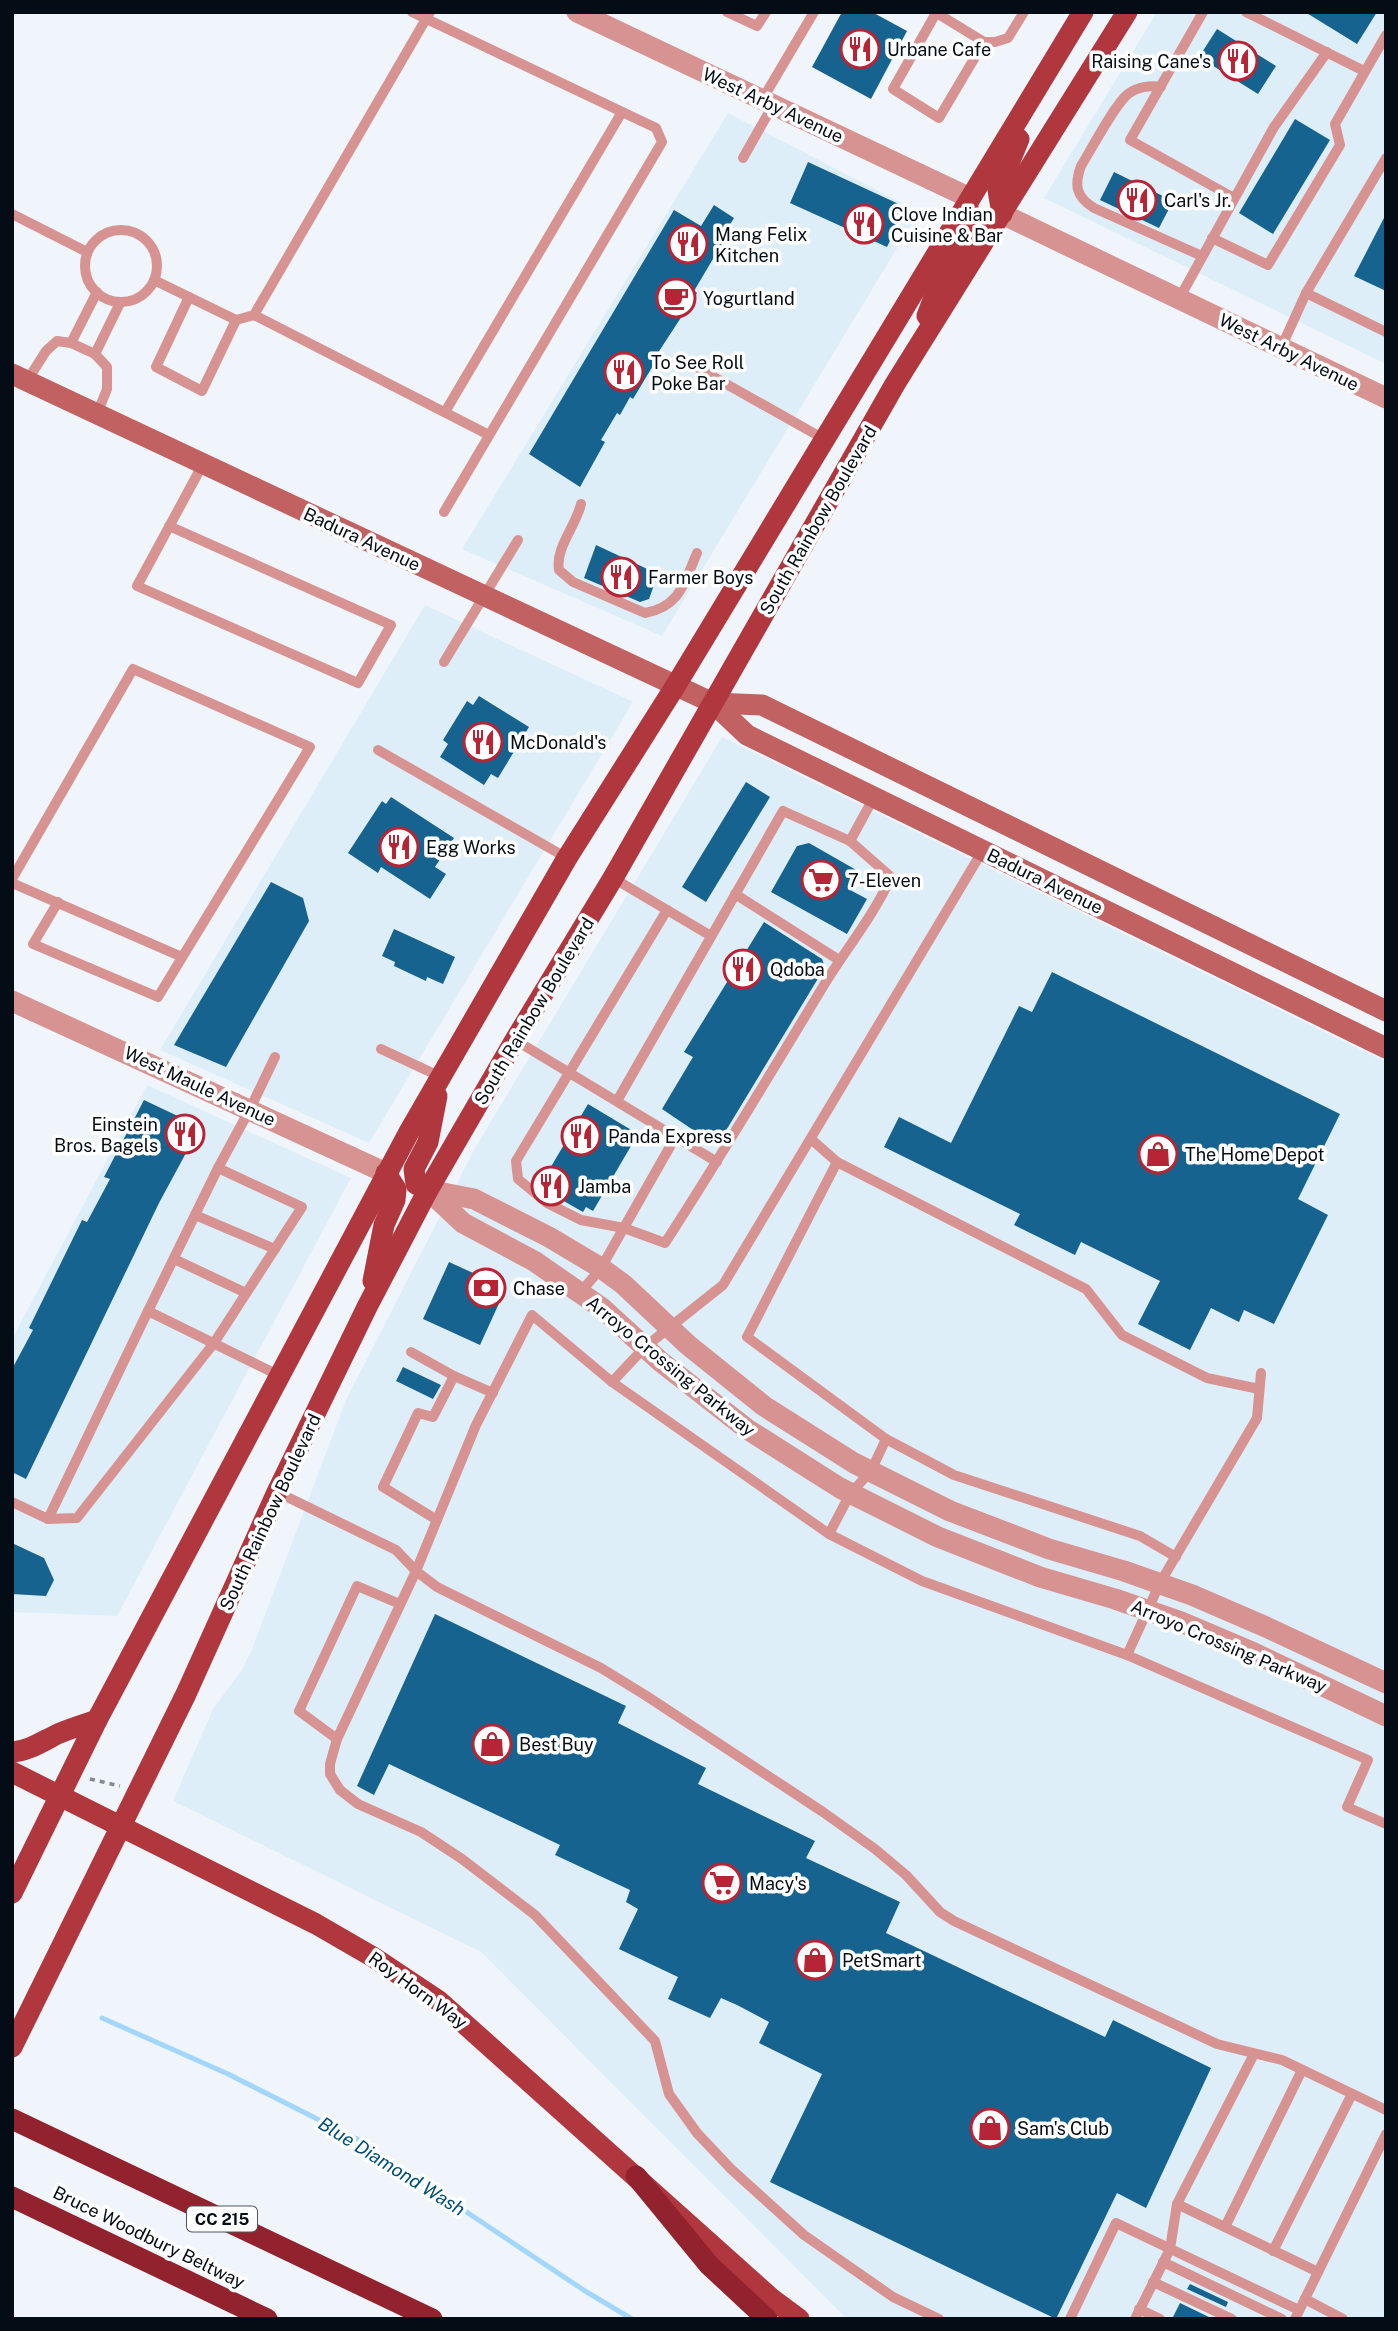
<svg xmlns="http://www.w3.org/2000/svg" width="1398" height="2331" font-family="'Public Sans',sans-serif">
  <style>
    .built { fill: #deeef9 }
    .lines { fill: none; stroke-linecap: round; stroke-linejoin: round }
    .stream { stroke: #a2d6fb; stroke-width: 5 }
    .building { fill: #15638e }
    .path { stroke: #828990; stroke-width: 3.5; stroke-dasharray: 5 5; stroke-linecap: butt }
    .service { stroke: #d79391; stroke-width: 10 }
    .minor { stroke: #d79391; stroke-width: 21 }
    .tertiary { stroke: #d79391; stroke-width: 21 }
    .secondary { stroke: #c26162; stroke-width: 21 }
    .primary { stroke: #b1373f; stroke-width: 21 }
    .motorway { stroke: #92222d; stroke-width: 21 }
    .labels { text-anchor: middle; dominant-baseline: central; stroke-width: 7; stroke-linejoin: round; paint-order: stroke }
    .shield { fill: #fff; stroke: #4f565b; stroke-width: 2 }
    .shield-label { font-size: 16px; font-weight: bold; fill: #040d15 }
    .poi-label { font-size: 18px; fill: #040d15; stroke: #fff; text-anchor: start }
    .street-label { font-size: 18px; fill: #040d15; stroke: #fff }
    .water-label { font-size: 19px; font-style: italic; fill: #004e75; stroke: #fff }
  </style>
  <rect width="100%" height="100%" fill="#eff5fa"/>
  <g class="built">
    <path d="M1157,12h229v352l-342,-166z"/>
    <path d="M728,113l191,99 -257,424 -200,-87z"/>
    <path d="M425,605l208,97 -264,441 -209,-93z"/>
    <path d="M722,737l664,325v1257h-539l-366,-367 -308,-151 40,-92 28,-38 11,-22 94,-249 129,-252z"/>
    <path d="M147,1085l204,93 -234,438 -105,-4v-273z"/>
  </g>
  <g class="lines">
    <path class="stream" d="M102,2018l126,56 129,65 228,152 47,28"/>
  </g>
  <g class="building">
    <path d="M842,12h30l35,19 -36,68 -59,-32z"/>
    <path d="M1305,12h72l-20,32z"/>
    <path d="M1217,29l59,37 -18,28 -59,-37z"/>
    <path d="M1295,119l35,21 -57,94 -34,-21z"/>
    <path d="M808,162l95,44 -8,18 2,2 -10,21 -97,-44z"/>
    <path d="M1114,172l59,29 -14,27 -59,-28z"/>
    <path d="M714,205l20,13 -11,18 3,1 -32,54 3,2 -45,69 2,2 -21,35 -3,-2 -10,18 -3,-2 -16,27 4,2 -25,45 -51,-33 145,-244 27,16z"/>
    <path d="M1386,214v77l-32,-15z"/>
    <path d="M596,545l62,29 -9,25 -9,3 -56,-24z"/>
    <path d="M479,696l50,31 -31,51 -7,-4 -7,11 -44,-28 8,-13 -5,-4 24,-39 6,4z"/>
    <path d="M746,782l24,15 -64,105 -24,-15z"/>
    <path d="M391,797l63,41 -19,29 11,7 -16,25 -49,-32 -3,6 -30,-20 34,-52 4,3z"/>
    <path d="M809,843l49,28 -7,14 3,2 -2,4 15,8 -20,35 -76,-42 26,-46z"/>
    <path d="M271,882l32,16 6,23 -83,146 -52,-22z"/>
    <path d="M764,922l58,37 3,8 -106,175 -6,-4 -2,4 -49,-33 31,-52 -9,-5z"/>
    <path d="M394,929l61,28 -12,27 -16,-7 -1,4 -32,-15 1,-4 -13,-6z"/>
    <path d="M1052,972l288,142 -42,85 30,16 -54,109 -30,-14 -5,12 -28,-14 -21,42 -52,-26 22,-43 -79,-39 -6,13 -61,-30 6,-11 -136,-67 15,-30 52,26 68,-137 13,6z"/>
    <path d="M144,1100l40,19 9,21 -34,63 -133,276 -14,-7v-103l21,-39 -4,-2 53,-108 5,2 23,-43 -6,-2z"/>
    <path d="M588,1104l50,30 -45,77 -7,-4 -3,5 -44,-25z"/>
    <path d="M449,1262l57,26 -26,57 -57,-26z"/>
    <path d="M403,1367l38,18 -8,14 -37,-18z"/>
    <path d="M12,1543l32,15 10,22 -8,16 -34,-2z"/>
    <path d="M435,1614l191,92 -8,17 88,45 -8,16 117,57 -9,17 94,44 -14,31 219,104 8,-17 98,48 -65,140 -29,-15 -61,126 -286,-137 52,-108 -63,-31 10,-21 -32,-17 -16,-7 -11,20 -42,-19 10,-22 -59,-28 19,-40 -12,-7 4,-12 -75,-35 5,-10 -171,-81 -15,31 -17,-9z"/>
    <path d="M1190,2284l38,18 -2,5 -39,-18z"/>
    <path d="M1180,2303l33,16h-41z"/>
  </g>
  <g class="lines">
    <path class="path" d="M90,1779l30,7"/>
    <g class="service">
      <path d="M412,12l244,116 6,14 -218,370"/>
      <path d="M727,12l30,14 9,-14"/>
      <path d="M935,12l49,30 -45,76 -46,-29 43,-76"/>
      <path d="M1203,12l-73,128 104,58"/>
      <path d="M1246,12l118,59"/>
      <path d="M984,42h11l13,-4 16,-26"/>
      <path d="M1161,87c-11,-2 -24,0 -33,7 -13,10 -37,56 -47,72 -7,19 -5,31 13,42l108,48"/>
      <path d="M762,100l52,-88"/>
      <path d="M743,158l30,-53"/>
      <path d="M12,214l75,38"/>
      <circle cx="121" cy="266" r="36"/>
      <path d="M1212,238l56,27 72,-120 -5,-21 51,-89"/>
      <path d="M154,280l82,40 18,-5 176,-303"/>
      <path d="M1306,293l80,39"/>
      <path d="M189,297l-33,70 46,24 34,-71"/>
      <path d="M1179,299l95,-172 53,-75"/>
      <path d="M254,315l235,120"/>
      <path d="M71,343l24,11"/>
      <path d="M1281,348l25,-55 80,-135"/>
      <path d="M689,363l135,76"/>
      <path d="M27,381l19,-30 11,-10 14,2 26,-51"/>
      <path d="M445,412l177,-300"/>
      <path d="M97,414l10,-25v-22l-12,-13 25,-51"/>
      <path d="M581,504c-5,22 -26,44 -22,66l14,12 72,31c35,-6 39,-30 52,-60"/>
      <path d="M169,526l222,99 -33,58 -221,-97 66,-122"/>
      <path d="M444,662l74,-122"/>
      <path d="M378,750l189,108"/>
      <path d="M850,841l24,-44"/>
      <path d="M613,878l98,58"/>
      <path d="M12,879l121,-210 177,78 -152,250 -125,-53 25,-42"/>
      <path d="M12,883l170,74"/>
      <path d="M735,894l104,66"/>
      <path d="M515,1040l202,122"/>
      <path d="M381,1049l60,28"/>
      <path d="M617,1101l166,-290 67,30 41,36c-17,38 -45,72 -67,108 -52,86 -104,173 -159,258l-41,-15 -43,-8 -34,-17 -29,-24 -2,-18 151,-251"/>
      <path d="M811,1139l26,23 249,127 36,46 85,43 52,11"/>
      <path d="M195,1215l80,34"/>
      <path d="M174,1259l72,34"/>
      <path d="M580,1293l21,-25 75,-132"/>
      <path d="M148,1311l70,-143"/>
      <path d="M411,1352l43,24 39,17"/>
      <path d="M612,1382l33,-35 78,-62 260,-435"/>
      <path d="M886,1439l68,36 186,61 36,21"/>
      <path d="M277,1492l119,58 20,21 21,16 164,81 44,27 178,117 52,37 31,26 34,37 14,9 263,123 65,16 104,50"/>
      <path d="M12,1502l36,17 100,-208 132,65"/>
      <path d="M48,1519l29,-1 137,-175 88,-136 -84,-39 32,-59 25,-52"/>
      <path d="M437,1520l-54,-33 35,-74 15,4 21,-41"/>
      <path d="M829,1534l21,-40 21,-23 15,-32 -139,-102 90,-175"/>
      <path d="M1127,1655l33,-72 97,-165 4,-45"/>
      <path d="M337,1739l-38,-28 58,-125 43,18"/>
      <path d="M1177,2204l141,68"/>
      <path d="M1225,2227l77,-157"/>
      <path d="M1273,2251l79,-157"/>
      <path d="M1163,2262l119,57"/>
      <path d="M1153,2282l79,37"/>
      <path d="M1305,2299l38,20"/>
      <path d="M1139,2309l21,10"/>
      <path d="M939,2319l-46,-22 -89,-62 -73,-66 -34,-36 -28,-39 -14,-53 -120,-126 -73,-56 -41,-27 -63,-28 -18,-14 -10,-16v-10l7,-25 79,-168 60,-146 56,-110 80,67 217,152 93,47 205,74 241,105 -21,47 39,17"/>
      <path d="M1070,2319l46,-96 183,87"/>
      <path d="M1135,2319l35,-70 7,-45 77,-150"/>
      <path d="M1295,2319l91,-185"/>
    </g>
    <g class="minor">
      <path d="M1002,214l384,184"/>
      <path d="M12,1001l374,172"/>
      <path d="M428,1190l35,33 71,38 68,47 59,54 86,67 93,59 98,49 102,40 75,22 66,23 73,31 132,63"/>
      <path d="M428,1190l46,9 75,38 52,31 22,16 65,61 76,61 90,57 96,48 99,38 75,22 68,24 74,32 120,56"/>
    </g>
    <path class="tertiary" d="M577,12l393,186"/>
    <g class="secondary">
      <path d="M12,374l701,329 34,32 639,313"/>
      <path d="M713,703l49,2 624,306"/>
    </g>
    <g class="primary">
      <path d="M1002,214l-4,-24 21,-51"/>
      <path d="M927,316l9,-24 27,-50 5,-35"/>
      <path d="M428,1190l-12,-6 -2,-15 14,-27 9,-46"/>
      <path d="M373,1281l11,-56 11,-25 1,-11 -10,-16"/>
      <path d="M12,1752c18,-1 32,-12 48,-19 12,-5 25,-9 37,-13"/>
      <path d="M12,1772l304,152 57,33 66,44 333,298 27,20"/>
      <path d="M12,1893l85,-173 312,-588 158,-274 109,-173 407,-673"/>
      <path d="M12,2047l174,-353 91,-202 90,-185 61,-117 87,-150 98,-162 282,-494 232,-372"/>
    </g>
    <g class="motorway">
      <path d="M12,2119l420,200"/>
      <path d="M636,2176l73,89 58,54"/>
      <path d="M12,2197l255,122"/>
    </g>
  </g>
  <defs>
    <symbol id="restaurant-ring" viewBox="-11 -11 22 22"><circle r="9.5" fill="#fff" stroke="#b62435" stroke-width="1.5"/><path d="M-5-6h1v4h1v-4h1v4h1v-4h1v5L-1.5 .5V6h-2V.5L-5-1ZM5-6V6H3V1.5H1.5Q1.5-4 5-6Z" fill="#b62435"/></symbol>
    <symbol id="cafe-ring" viewBox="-11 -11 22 22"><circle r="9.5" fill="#fff" stroke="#b62435" stroke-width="1.5"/><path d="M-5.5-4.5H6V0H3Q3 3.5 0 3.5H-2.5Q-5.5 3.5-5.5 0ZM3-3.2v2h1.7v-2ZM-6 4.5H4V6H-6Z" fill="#b62435"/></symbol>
    <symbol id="supermarket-ring" viewBox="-11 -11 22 22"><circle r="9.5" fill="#fff" stroke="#b62435" stroke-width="1.5"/><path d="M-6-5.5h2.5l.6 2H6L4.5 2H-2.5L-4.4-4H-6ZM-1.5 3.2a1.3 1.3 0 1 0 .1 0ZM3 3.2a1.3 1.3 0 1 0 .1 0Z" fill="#b62435"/></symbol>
    <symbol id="shop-ring" viewBox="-11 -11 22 22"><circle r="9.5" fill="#fff" stroke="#b62435" stroke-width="1.5"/><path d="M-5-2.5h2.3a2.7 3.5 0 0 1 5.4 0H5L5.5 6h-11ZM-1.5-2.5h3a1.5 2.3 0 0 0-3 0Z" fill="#b62435"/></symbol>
    <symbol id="bank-ring" viewBox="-11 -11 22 22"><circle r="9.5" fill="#fff" stroke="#b62435" stroke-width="1.5"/><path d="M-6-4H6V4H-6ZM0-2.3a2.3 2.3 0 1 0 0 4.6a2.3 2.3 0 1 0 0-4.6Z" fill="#b62435"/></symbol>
  </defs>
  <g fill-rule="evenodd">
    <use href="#restaurant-ring" x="838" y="27" width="44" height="44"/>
    <use href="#restaurant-ring" x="1216" y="39" width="44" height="44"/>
    <use href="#restaurant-ring" x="1115" y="178" width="44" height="44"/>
    <use href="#restaurant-ring" x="842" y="202" width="44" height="44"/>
    <use href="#restaurant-ring" x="666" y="222" width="44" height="44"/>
    <use href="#cafe-ring" x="654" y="276" width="44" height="44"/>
    <use href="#restaurant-ring" x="602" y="350" width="44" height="44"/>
    <use href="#restaurant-ring" x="599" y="555" width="44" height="44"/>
    <use href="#restaurant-ring" x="461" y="720" width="44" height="44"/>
    <use href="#restaurant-ring" x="377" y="825" width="44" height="44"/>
    <use href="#supermarket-ring" x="799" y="858" width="44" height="44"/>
    <use href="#restaurant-ring" x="721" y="947" width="44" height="44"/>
    <use href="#restaurant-ring" x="163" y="1112" width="44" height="44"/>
    <use href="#restaurant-ring" x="559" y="1114" width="44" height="44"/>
    <use href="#shop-ring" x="1136" y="1132" width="44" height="44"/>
    <use href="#restaurant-ring" x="529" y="1164" width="44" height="44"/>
    <use href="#bank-ring" x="464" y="1266" width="44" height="44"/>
    <use href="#shop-ring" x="470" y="1722" width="44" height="44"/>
    <use href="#supermarket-ring" x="700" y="1861" width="44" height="44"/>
    <use href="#shop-ring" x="793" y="1938" width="44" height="44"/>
    <use href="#shop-ring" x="968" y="2106" width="44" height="44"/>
  </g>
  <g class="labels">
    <rect class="shield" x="187" y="2206.5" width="70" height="25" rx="5"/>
    <g class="shield-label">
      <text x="222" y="2219">CC 215</text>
    </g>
    <g class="poi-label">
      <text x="887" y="49">Urbane Cafe</text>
      <text x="1211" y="61" text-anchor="end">Raising Cane's</text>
      <text x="1164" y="200">Carl's Jr.</text>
      <text x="891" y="214">Clove Indian<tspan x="891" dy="21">Cuisine &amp; Bar</tspan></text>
      <text x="715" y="234">Mang Felix<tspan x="715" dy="21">Kitchen</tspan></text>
      <text x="703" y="298">Yogurtland</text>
      <text x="651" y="362">To See Roll<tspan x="651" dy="21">Poke Bar</tspan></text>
      <text x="648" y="577">Farmer Boys</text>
      <text x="510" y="742">McDonald's</text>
      <text x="426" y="847">Egg Works</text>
      <text x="848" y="880">7-Eleven</text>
      <text x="770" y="969">Qdoba</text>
      <text x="158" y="1124" text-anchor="end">Einstein<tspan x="158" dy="21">Bros. Bagels</tspan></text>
      <text x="608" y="1136">Panda Express</text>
      <text x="1185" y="1154">The Home Depot</text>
      <text x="578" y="1186">Jamba</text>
      <text x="513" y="1288">Chase</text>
      <text x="519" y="1744">Best Buy</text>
      <text x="749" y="1883">Macy's</text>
      <text x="842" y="1960">PetSmart</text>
      <text x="1017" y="2128">Sam's Club</text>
    </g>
    <g class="street-label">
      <text transform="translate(773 105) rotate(25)">West Arby Avenue</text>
      <text transform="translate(1289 352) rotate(26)">West Arby Avenue</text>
      <text transform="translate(818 520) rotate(-60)">South Rainbow Boulevard</text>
      <text transform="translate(362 539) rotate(25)">Badura Avenue</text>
      <text transform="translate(1045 881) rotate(26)">Badura Avenue</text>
      <text transform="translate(534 1011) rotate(-59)">South Rainbow Boulevard</text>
      <text transform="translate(200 1086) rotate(25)">West Maule Avenue</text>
      <text transform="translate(671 1366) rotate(39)">Arroyo Crossing Parkway</text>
      <text transform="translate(270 1512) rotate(-65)">South Rainbow Boulevard</text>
      <text transform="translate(1229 1646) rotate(23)">Arroyo Crossing Parkway</text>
      <text transform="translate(418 1990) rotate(36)">Roy Horn Way</text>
      <text transform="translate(149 2237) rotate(26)">Bruce Woodbury Beltway</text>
    </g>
    <g class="water-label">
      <text transform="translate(392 2166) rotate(32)">Blue Diamond Wash</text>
    </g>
  </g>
  <rect width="1398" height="2331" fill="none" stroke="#040d15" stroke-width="28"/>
</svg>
